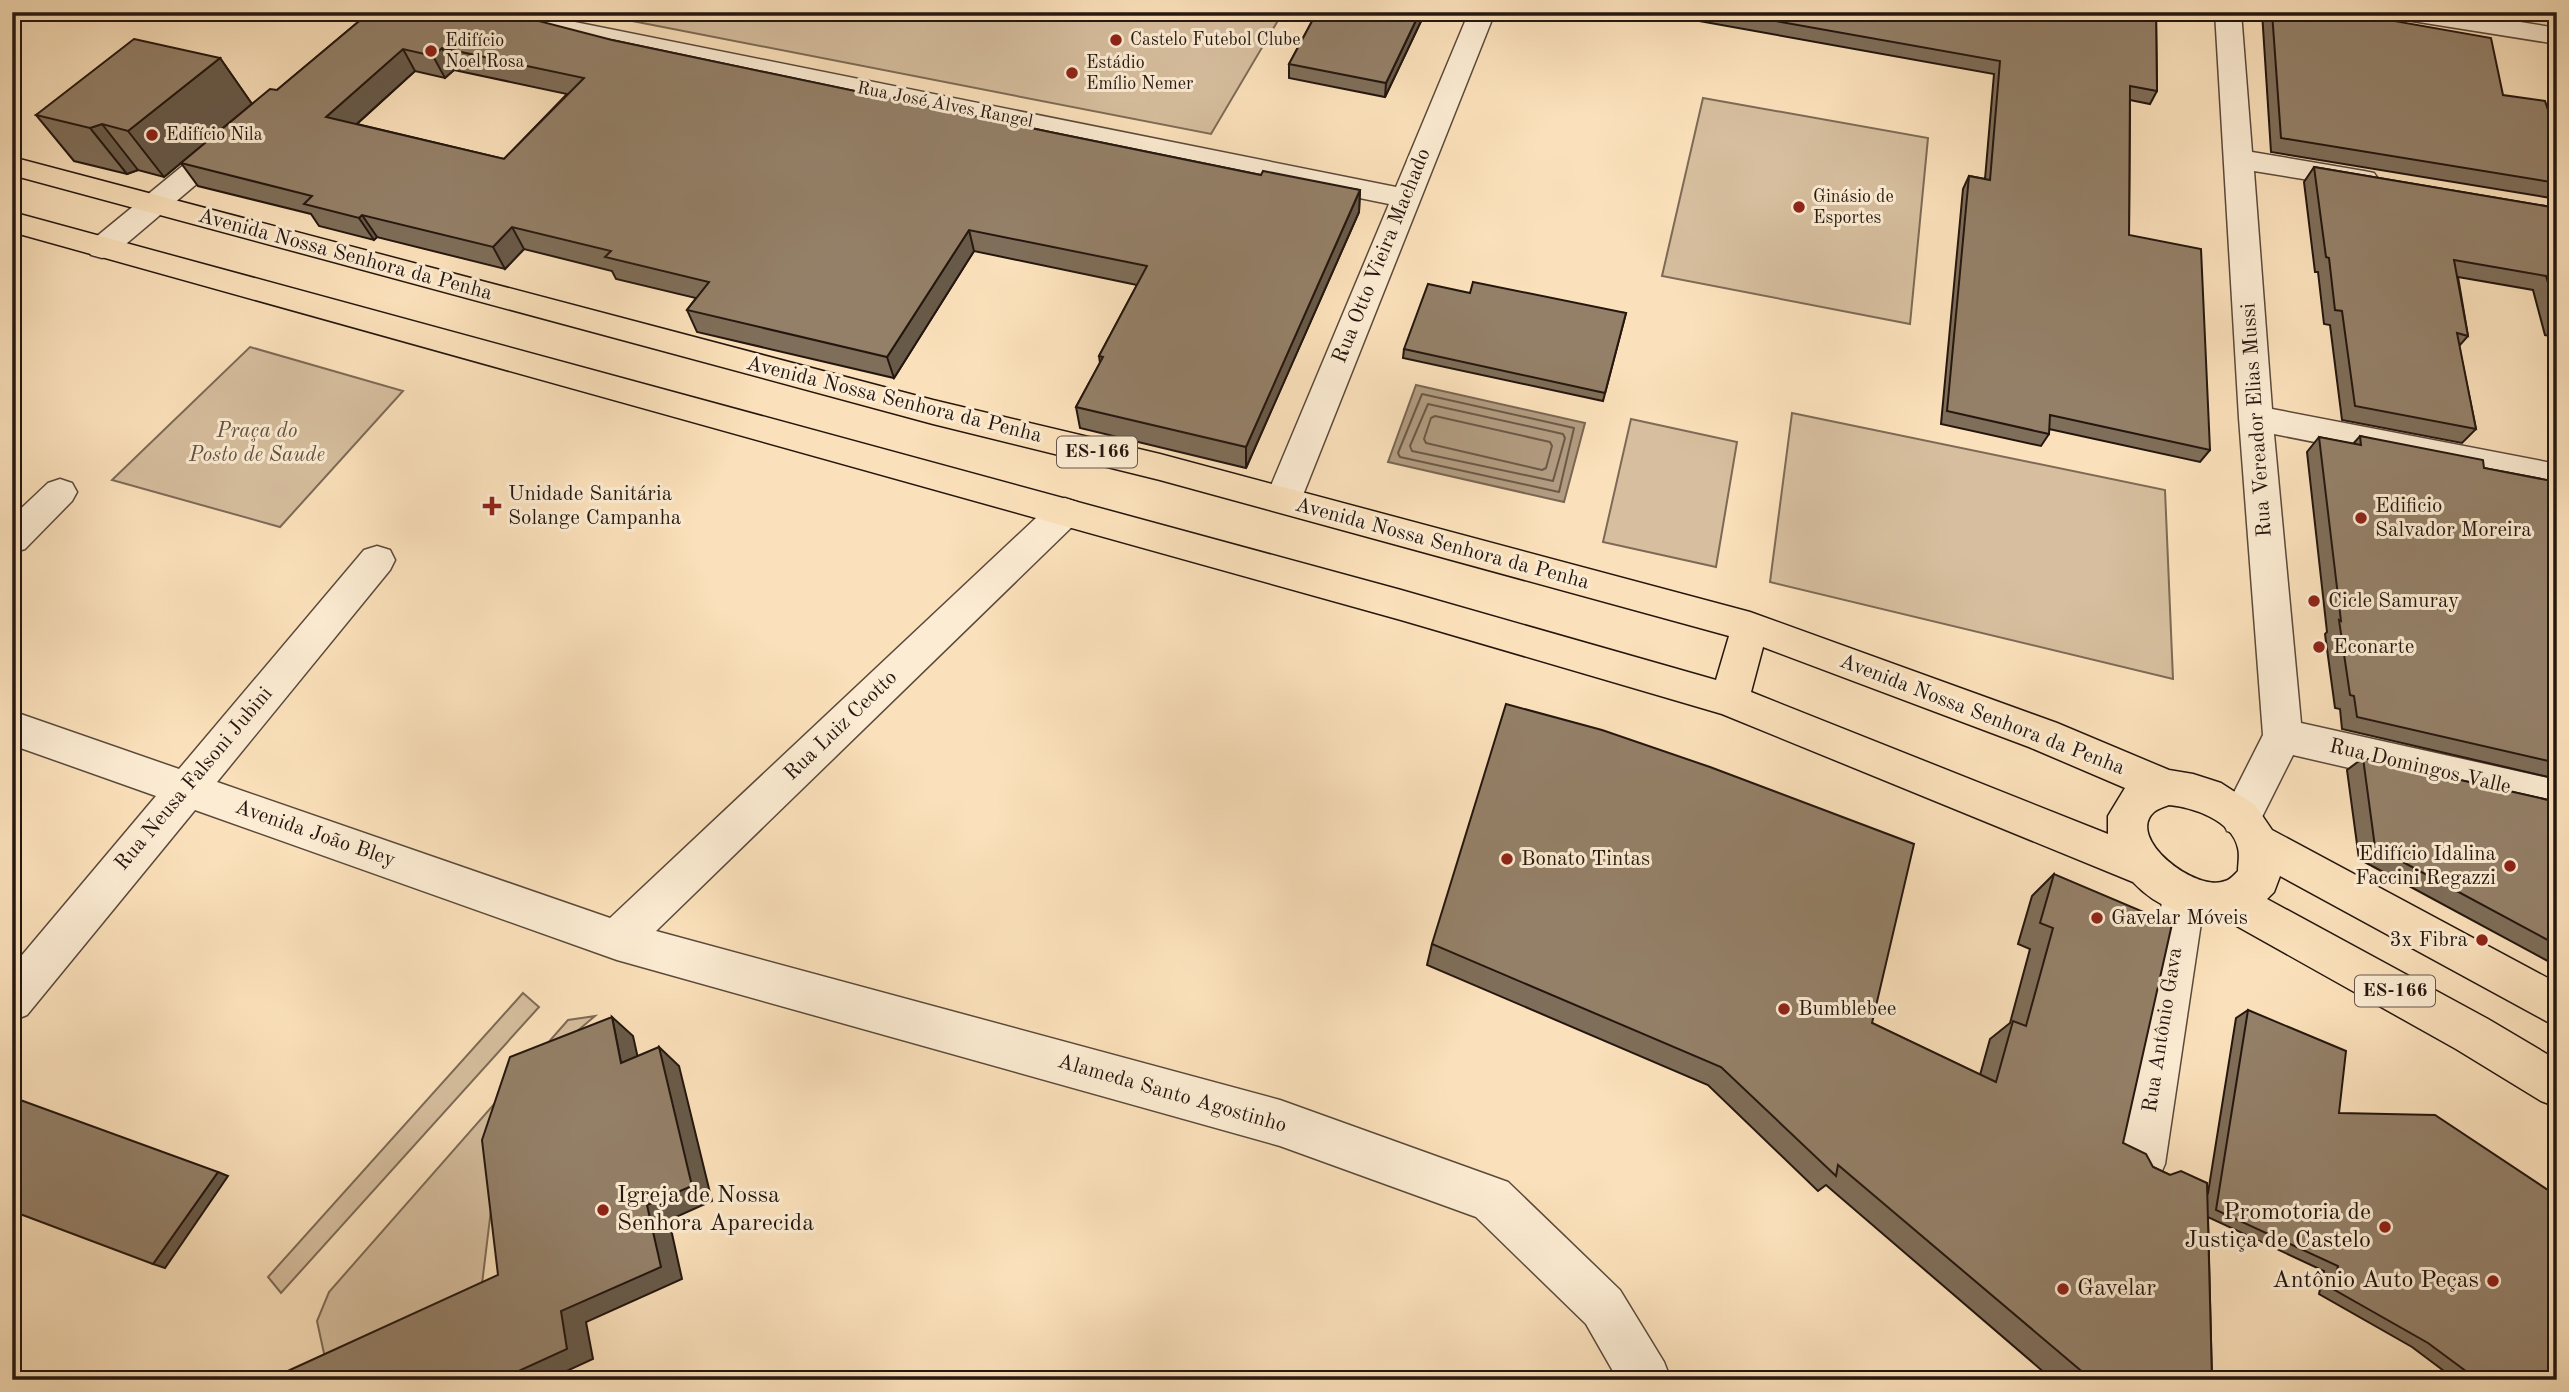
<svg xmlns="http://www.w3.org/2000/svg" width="2569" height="1392" font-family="'Old Standard TT',serif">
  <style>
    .green { fill: #d6be9e; stroke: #7d6a56; stroke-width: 2 }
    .water { fill: #b29c81; stroke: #796653; stroke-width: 2 }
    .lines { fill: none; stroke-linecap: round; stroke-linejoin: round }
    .shore { stroke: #6b5948; stroke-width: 2 }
    .minor-casing { stroke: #5a493a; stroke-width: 3 }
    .primary-casing { stroke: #24160f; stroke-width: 3 }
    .minor { fill: #fcecd3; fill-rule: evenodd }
    .primary { fill: #fbe1bb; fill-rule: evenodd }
    .wall { fill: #7f6e59; stroke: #24160f; stroke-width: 2; fill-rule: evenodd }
    .shaded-wall { fill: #685a49; stroke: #24160f; stroke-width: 2 }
    .building { fill: #948068; stroke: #24160f; stroke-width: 2; fill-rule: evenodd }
    .poi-dot { fill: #8f2418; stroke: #fcecd3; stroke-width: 2.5 }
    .labels { text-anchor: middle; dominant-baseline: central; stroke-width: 6; stroke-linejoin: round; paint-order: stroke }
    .far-poi-label { font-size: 18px; fill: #24160f; stroke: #fcecd3; text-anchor: start }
    .far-street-label { font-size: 18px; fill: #24160f; stroke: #fcecd3 }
    .shield { fill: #fcecd3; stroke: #65564a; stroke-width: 2 }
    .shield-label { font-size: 19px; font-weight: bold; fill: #24160f }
    .street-label { font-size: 21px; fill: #24160f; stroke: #fcecd3 }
    .park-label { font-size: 21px; font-style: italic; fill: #625141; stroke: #fcecd3 }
    .poi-label { font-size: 21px; fill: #24160f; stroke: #fcecd3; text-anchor: start }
    .near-poi-label { font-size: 24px; fill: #24160f; stroke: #fcecd3; text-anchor: start }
  </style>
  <rect width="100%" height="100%" fill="#fbe1bb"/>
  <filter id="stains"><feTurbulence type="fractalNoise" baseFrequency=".00286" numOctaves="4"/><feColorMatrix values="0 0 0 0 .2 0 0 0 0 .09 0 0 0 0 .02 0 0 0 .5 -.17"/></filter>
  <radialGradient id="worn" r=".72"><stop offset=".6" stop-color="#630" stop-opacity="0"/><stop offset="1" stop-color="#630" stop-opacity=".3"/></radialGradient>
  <g class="green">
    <path d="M586,12h697l-72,122z"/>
    <path d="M1703,98l225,40 -18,186 -248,-48z"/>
    <path d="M250,347l153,44 -123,136 -168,-47z"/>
    <path d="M1792,413l373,77 8,189 -403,-97z"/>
    <path d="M1631,419l106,23 -21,125 -113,-25z"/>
    <path d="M523,993l16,14 -258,286 -13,-16z"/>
    <path d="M595,1016l-58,49 -43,120 -12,99 -157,74 -8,-37 12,-29 239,-272z"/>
  </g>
  <path class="water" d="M1416,385l169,38 -21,79 -176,-40z"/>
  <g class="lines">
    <g class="shore">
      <path d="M1422,394l152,34 -15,64 -159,-35 -2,-4z"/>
      <path d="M1428,404l135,30 2,4 -12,43 -141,-30 -2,-5z"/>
      <path d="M1435,416l115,26 2,4 -6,22 -4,2 -116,-27 -2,-4 7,-21z"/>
    </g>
    <defs>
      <g id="minor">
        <path d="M471,12h54l871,175 73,-175h26l-194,488 -6,9 -12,4 -12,-4 -6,-9 124,-296 -905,-184 -9,-2z"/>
        <path d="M2215,12h26l11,140 112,19 10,2 5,7 -5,7 -10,2 -110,-18 18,238 285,55v26l-283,-56 27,289 256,57v36l-264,-61 -38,76 -14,5 -14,-5 -6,-13 42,-83 -24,-317z"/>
        <path d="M2393,12h65l99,16v16l-151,-24 -9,-2z"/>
        <path d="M229,133l10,3 4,6 -4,6 -126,107 -11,3 -11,-3 -4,-7 4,-7 128,-105z"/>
        <path d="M60,479l12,4 5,9 -5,9 -47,48 -13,4v-36l36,-34z"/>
        <path d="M1065,498l12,4 6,10 -6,10 -421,409 624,169 228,82 112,108 44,72 7,18h-53l-32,-56 -110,-107 -196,-71 -663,-186 -422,-150 -168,205 -15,6v-54l144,-171 -144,-51v-34l167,58 185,-219 13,-4 13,4 5,10 -5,10 -173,212 393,136 443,-416z"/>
        <path d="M2184,877l15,5 6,14 -40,268 -7,16 -16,7 -16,-7 -7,-16 44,-268 6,-14z"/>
      </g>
      <path id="primary" d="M12,157l921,243 227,54 590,158 307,111 112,47 24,4 28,9 34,22 17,25 285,153v44l-277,-151 -6,16 -7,7 221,120 69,41v47l-16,-6 -85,-52 -230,-129c-34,0 -69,-12 -93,-38l-411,-168 -321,-94 -1389,-388v-20l1389,378 315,90 13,-44 -569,-156 -227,-56 -921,-249zM1763,647l266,100 96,41 -17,28v18l-357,-142zM2169,805c23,2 63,15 69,43 2,7 0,16 0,23 -3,3 -8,9 -13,10 -29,12 -100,-43 -71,-69 3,-3 10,-5 15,-7z"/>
    </defs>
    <use href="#minor" class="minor-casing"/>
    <use href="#primary" class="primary-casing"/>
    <use href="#minor" class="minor"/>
    <use href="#primary" class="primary"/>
  </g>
  <g class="wall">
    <path d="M370,12l242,28 438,92 211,43 99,15 -1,22 -113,256 -166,-40 -4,-21 24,-44 -1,-7 38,-71 -163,-34 -80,127 -197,-46 -10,-22 9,-12 -80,-19 -4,-8 -88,-22 -19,20 -128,-32 -3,3 -55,-14 -8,-12 -113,-28 -17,-23 96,-73zM454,70l113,24 -63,65 -147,-35 58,-53 30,7z"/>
    <path d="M1317,12h121l-3,7 -12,-2 -38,80 -96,-19v-14z"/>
    <path d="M1649,12h507l1,79 -7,13 -20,-4 -1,135 81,215 -10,12 -151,-33v5l-8,12 -100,-22 22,-235 6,-13 16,3 9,-105z"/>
    <path d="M2262,12h130l2,9 109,74 54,42v62l-286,-47z"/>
    <path d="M220,58l32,46 -88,73 -26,-7 -11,4 -53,-13 -38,-46z"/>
    <path d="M2314,167l243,41v129l-12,-2 -12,-45 -75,-13 10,59 -9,10 17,83 -14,14 -120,-23 -12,-95 -6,-1 -6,-52h-3l-11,-90z"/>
    <path d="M1470,293l156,20 -23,88 -200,-43 1,-9z"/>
    <path d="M2360,436l124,32 73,14v297l-215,-50 -2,-20 -5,-1 -10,-74 2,-2 -20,-180 12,-15 34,7z"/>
    <path d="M2363,758l194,44v164l-198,-107 -12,-89z"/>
    <path d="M2054,874l69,269 30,24 55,26 28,-175 12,-8 91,103 218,267h-101l-44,-33 -93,-53 5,-23 -116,-54 4,163h-159l-227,-195 -8,6 -110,-106 -281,-120 5,-21 440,79 108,52 10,-36 20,-16 20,-74 -12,-5 14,-48z"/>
  </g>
  <g class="shaded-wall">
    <path d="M1420,12h3v5l-38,80 1,-14z"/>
    <path d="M442,48l12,22 -9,8 -12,-22z"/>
    <path d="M403,49l12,22 -75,68 -14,-22z"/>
    <path d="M220,58l32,46 -88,73 -36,-46z"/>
    <path d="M102,124l36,46 -11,4 -37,-46z"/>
    <path d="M1360,190l-1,22 -113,256v-21z"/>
    <path d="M362,215l15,22 -3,3 -15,-22z"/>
    <path d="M512,227l12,22 -19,20 -12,-22z"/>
    <path d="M969,230l5,21 -80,127 -7,-21z"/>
    <path d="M612,1017l21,19 10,45 -22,-18z"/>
    <path d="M659,1047l20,19 33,135 -43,19 13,59 -96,43 7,37 -46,21h-48l62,-69 86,-106z"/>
    <path d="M218,1172l10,4 -63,92 -12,-4z"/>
  </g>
  <g class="building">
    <path d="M370,12h134l108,28 438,92 211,43 2,-4 97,19 -114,257 -170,-40 27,-50 -4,-1 48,-90 -178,-36 -82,127 -200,-47 22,-28 -104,-25 6,-6 -99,-24 -19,20 -131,-32 -3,3 -55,-14 8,-8 -131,-33 89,-74 7,1zM442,48l142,30 -80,81 -178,-42 77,-68 30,7z"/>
    <path d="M1317,12h103l-34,71 -97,-19z"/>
    <path d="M1725,12h431l1,79 -27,-5 -1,149 72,14 9,201 -160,-35 -1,19 -102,-23 22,-235 21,4 10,-119z"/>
    <path d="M2272,12h120l2,9 97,17 12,57 42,6 12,36v46l-276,-45z"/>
    <path d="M134,39l86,19 -92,73 -26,-7 -12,4 -54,-13z"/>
    <path d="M2314,167l243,41v104l-11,-36 -92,-16 14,76 -11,-3 19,96 -121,-23 -13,-95 -7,-1 -6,-52 -3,-1z"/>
    <path d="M1473,282l153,31 -21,80 -201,-44 24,-65 42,9z"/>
    <path d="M2360,436l123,24 1,8 73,14v281l-200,-46 -3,-21 -4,-1 -11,-75 2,1 -22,-184 42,8z"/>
    <path d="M1506,704l96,26 108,37 204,77 -42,179 124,59 17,-61 13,5 27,-98 -13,-5 14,-49 118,50 -49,219 23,11 7,13 17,8 11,-4 26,12 5,197h-120l-254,-215 -2,11 -115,-109 -289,-123z"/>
    <path d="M2363,758l194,44v143l-182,-98z"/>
    <path d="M2248,1010l98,41 -7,62 96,2 122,81v184h-79l-50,-37 -95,-54 5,-23 -122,-56z"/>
    <path d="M612,1017l9,46 38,-16 33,139 -45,19 14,62 -100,44 6,38 -68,31h-231l230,-105 -16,-135 28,-83z"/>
    <path d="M12,1097l206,75 -65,92 -141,-53z"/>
  </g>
  <g class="poi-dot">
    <circle cx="1116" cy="40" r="7"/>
    <circle cx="431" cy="51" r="7"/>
    <circle cx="1072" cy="73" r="7"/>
    <circle cx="152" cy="135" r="7"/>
    <circle cx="1799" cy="207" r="7"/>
    <path d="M488.5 495.5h7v7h7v7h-7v7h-7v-7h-7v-7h7z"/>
    <circle cx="2361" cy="518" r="7"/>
    <circle cx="2314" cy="601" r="7"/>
    <circle cx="2319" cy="647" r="7"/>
    <circle cx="1507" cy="859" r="7"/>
    <circle cx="2510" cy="866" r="7"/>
    <circle cx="2097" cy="918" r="7"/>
    <circle cx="2482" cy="940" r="7"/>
    <circle cx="1784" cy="1009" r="7"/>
    <circle cx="603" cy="1210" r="7"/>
    <circle cx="2385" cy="1227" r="7"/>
    <circle cx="2493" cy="1281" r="7"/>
    <circle cx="2063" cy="1289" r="7"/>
  </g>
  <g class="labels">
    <g class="far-poi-label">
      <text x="1130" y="40">Castelo Futebol Clube</text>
      <text x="445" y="41">Edifício<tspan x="445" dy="21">Noel Rosa</tspan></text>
      <text x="1086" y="63">Estádio<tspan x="1086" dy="21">Emílio Nemer</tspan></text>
      <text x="166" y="135">Edifício Nila</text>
      <text x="1813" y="197">Ginásio de<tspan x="1813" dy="21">Esportes</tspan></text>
    </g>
    <g class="far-street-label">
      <text transform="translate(945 105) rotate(11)">Rua José Alves Rangel</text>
    </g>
    <g class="shield">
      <rect x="1057" y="436.5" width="80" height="31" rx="5"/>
      <rect x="2355" y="975.5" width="80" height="31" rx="5"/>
    </g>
    <g class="shield-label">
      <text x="1097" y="452">ES-166</text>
      <text x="2395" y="991">ES-166</text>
    </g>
    <g class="street-label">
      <text transform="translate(345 255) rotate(15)">Avenida Nossa Senhora da Penha</text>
      <text transform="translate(1382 256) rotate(-68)">Rua Otto Vieira Machado</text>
      <text transform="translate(894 400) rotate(14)">Avenida Nossa Senhora da Penha</text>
      <text transform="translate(2257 420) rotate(-94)">Rua Vereador Elias Mussi</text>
      <text transform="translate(1442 544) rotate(15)">Avenida Nossa Senhora da Penha</text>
      <text transform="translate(1982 715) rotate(21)">Avenida Nossa Senhora da Penha</text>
      <text transform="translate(841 726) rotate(-44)">Rua Luiz Ceotto</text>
      <text transform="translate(2420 767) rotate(13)">Rua Domingos Valle</text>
      <text transform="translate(194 779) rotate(-50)">Rua Neusa Falsoni Jubini</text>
      <text transform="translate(315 834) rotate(19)">Avenida João Bley</text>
      <text transform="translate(2163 1030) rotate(-81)">Rua Antônio Gava</text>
      <text transform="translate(1172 1094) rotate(16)">Alameda Santo Agostinho</text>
    </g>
    <g class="park-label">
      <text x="257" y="431">Praça do<tspan x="257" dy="24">Posto de Saude</tspan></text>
    </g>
    <g class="poi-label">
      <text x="508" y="494">Unidade Sanitária<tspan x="508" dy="24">Solange Campanha</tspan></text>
      <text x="2375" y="506">Edificio<tspan x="2375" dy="24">Salvador Moreira</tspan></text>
      <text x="2328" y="601">Cicle Samuray</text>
      <text x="2333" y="647">Econarte</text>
      <text x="2496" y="854" text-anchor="end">Edifício Idalina<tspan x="2496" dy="24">Faccini Regazzi</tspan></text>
      <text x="1521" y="859">Bonato Tintas</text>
      <text x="2111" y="918">Gavelar Móveis</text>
      <text x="2468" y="940" text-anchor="end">3x Fibra</text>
      <text x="1798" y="1009">Bumblebee</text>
    </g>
    <g class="near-poi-label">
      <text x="617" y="1196">Igreja de Nossa<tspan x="617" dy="28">Senhora Aparecida</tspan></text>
      <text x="2371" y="1213" text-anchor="end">Promotoria de<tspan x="2371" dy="28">Justiça de Castelo</tspan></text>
      <text x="2479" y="1281" text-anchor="end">Antônio Auto Peças</text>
      <text x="2077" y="1289">Gavelar</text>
    </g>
  </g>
  <rect width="2569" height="1392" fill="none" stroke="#fbe1bb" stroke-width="42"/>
  <rect x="14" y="14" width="2541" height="1364" fill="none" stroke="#24160f" stroke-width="3.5"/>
  <rect x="21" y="21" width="2527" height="1350" fill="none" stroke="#24160f" stroke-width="2"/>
  <rect width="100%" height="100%" filter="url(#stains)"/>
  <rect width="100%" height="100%" fill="url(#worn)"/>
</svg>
